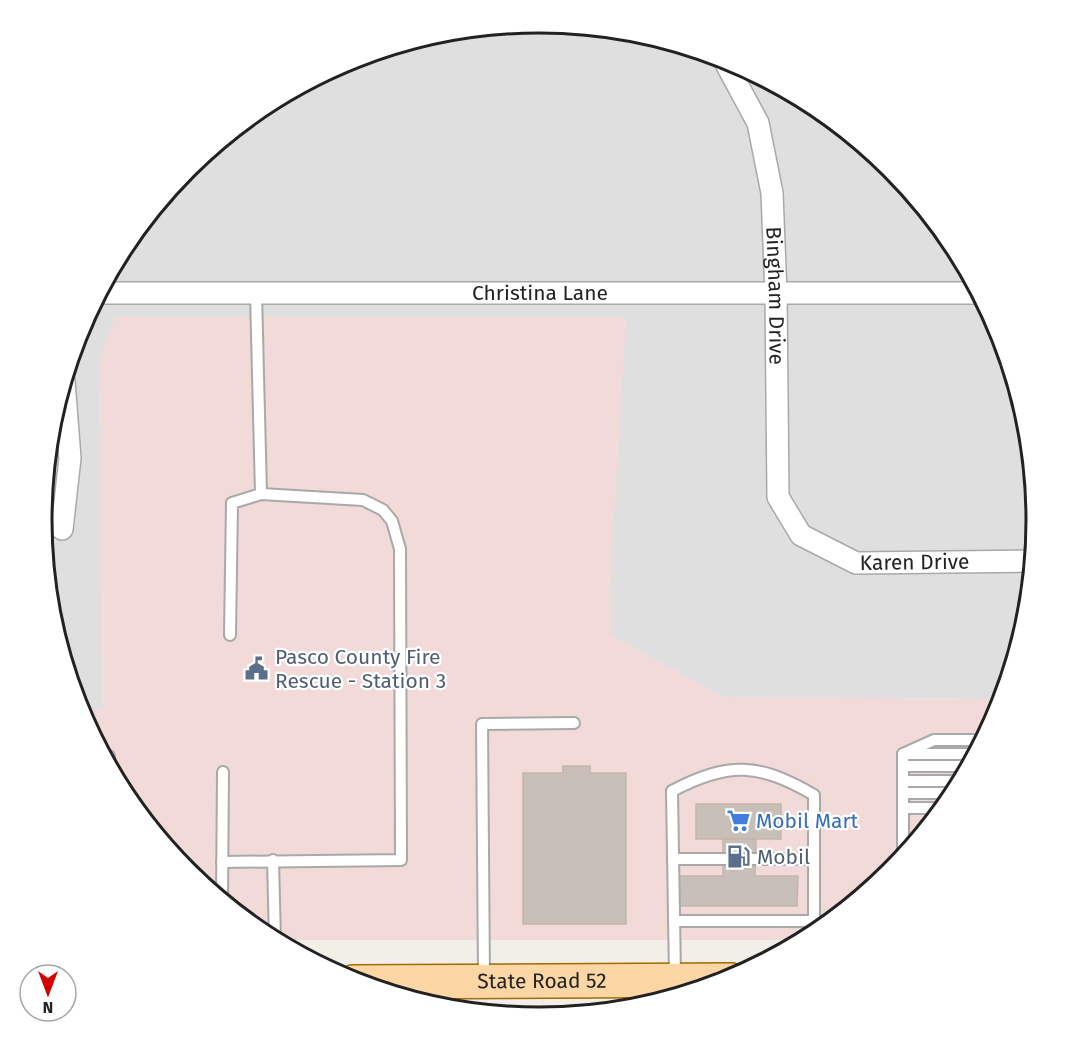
<svg xmlns="http://www.w3.org/2000/svg" width="1079" height="1041" font-family="'Fira Sans',sans-serif">
  <style>
    .residential { fill: #e0dfdf }
    .commercial { fill: #f2dad9 }
    .building { fill: #c7bfb8; stroke: #c4b6ab; stroke-width: 1.5 }
    .lines { fill: none; stroke-linecap: round; stroke-linejoin: round }
    .service-casing { stroke: #a9a9a9; stroke-width: 14 }
    .minor-casing { stroke: #a9a9a9; stroke-width: 24 }
    .primary-casing { stroke: #a06b00; stroke-width: 36 }
    .service { stroke: #fff; stroke-width: 10 }
    .minor { stroke: #fff; stroke-width: 21 }
    .primary { stroke: #fcd6a4; stroke-width: 33 }
    .labels { text-anchor: middle; dominant-baseline: central; stroke-width: 4.5; stroke-linejoin: round; paint-order: stroke }
    .street-label { font-size: 21px; fill: #222; stroke: #fff }
    .service-label { font-size: 21px; fill: #4e5e75; stroke: #fff; text-anchor: start }
    .shop-label { font-size: 21px; fill: #366cbe; stroke: #fff; text-anchor: start }
    .rim { fill: none; stroke: #222; stroke-width: 3 }
  </style>
  <rect width="100%" height="100%" fill="#f2efe9"/>
  <path class="residential" d="M539,23l98,9 93,29 86,46 76,62 62,75 46,86 28,94 9,97 -9,97 -25,81 -280,-2 -112,-61 -1,-53 -510,-222 3,349h-24l-28,-93 -9,-97 9,-97 29,-93 46,-86 62,-76 75,-62 86,-46 94,-28z"/>
  <path class="commercial" d="M115,317h511l-16,266 1,53 112,61 280,2 -4,12 -46,86 -62,76 -84,67h-534l-10,-6 -76,-62 -62,-75 -46,-87 24,-1 -3,-348z"/>
  <g class="building">
    <path d="M563,766h27v7h36v151h-103v-151h40z"/>
    <rect x="696" y="804" width="85" height="35"/>
    <path d="M723,839h33l-1,37h43l-1,30h-118v-30h44z"/>
  </g>
  <g class="lines">
    <defs>
      <g id="service">
        <path d="M256,294l5,200"/>
        <path d="M903,754v105"/>
        <path d="M903,754l31,-14h50"/>
        <path d="M909,754h68"/>
        <path d="M103,756h6v11"/>
        <path d="M903,766h59"/>
        <path d="M903,781h59"/>
        <path d="M903,793h53"/>
        <path d="M903,808h42"/>
        <path d="M673,859h141"/>
        <path d="M273,860l2,81"/>
        <path d="M222,862l179,-2 -1,-311 -8,-28 -9,-11 -20,-10 -102,-6 -29,9 -2,132"/>
        <path d="M222,901l1,-129"/>
        <path d="M674,921h140"/>
        <path d="M675,977l-3,-186c57,-30 87,-28 142,4v141"/>
        <path d="M484,978l-2,-254 92,-1"/>
      </g>
      <g id="minor">
        <path id="s1" d="M723,58l35,65 14,70 4,101 2,203 23,38 55,28 177,-2"/>
        <path id="s2" d="M99,293h881"/>
        <path d="M62,529l8,-71 -6,-77"/>
      </g>
      <g id="primary">
        <path id="s3" d="M353,982l378,-2"/>
      </g>
    </defs>
    <use href="#service" class="service-casing"/>
    <use href="#minor" class="minor-casing"/>
    <use href="#primary" class="primary-casing"/>
    <use href="#service" class="service"/>
    <use href="#minor" class="minor"/>
    <use href="#primary" class="primary"/>
  </g>
  <defs>
    <symbol id="civic-bare" viewBox="-9 -9 18 18"><path d="M-.6-6.5H3V-4.5H.6V-3L4-1V1h2V6H-6V1h2V-1L-.6-3ZM-1.2 2.5V6h2.4V2.5Z" fill="#5c6f8a" stroke="#fff" stroke-width="2.5" paint-order="stroke"/></symbol>
    <symbol id="supermarket-bare" viewBox="-9 -9 18 18"><path d="M-6-5.5h2.5l.6 2H6L4.5 2H-2.5L-4.4-4H-6ZM-1.5 3.2a1.3 1.3 0 1 0 .1 0ZM3 3.2a1.3 1.3 0 1 0 .1 0Z" fill="#3f7fe0" stroke="#fff" stroke-width="2.5" paint-order="stroke"/></symbol>
    <symbol id="fuel-bare" viewBox="-9 -9 18 18"><path d="M-5.5-6h7V0h2V4h1.3V-2.5L3-4.5l.8-.8L6-3V5H2.5V1h-1V6h-7ZM-4.2-4.7v3.2H.2V-4.7Z" fill="#5c6f8a" stroke="#fff" stroke-width="2.5" paint-order="stroke"/></symbol>
  </defs>
  <g fill-rule="evenodd">
    <use href="#civic-bare" x="240" y="652" width="33" height="33"/>
    <use href="#supermarket-bare" x="722" y="804" width="33" height="33"/>
    <use href="#fuel-bare" x="722" y="840" width="33" height="33"/>
  </g>
  <g class="labels">
    <g class="street-label">
      <text stroke="none"><textPath href="#s2" startOffset="441">Christina Lane</textPath></text>
      <text stroke="none"><textPath href="#s1" startOffset="248">Bingham Drive</textPath></text>
      <text stroke="none"><textPath href="#s1" startOffset="614">Karen Drive</textPath></text>
      <text stroke="none"><textPath href="#s3" startOffset="189">State Road 52</textPath></text>
    </g>
    <g class="service-label">
      <text x="275" y="657">Pasco County Fire<tspan x="275" dy="24">Rescue - Station 3</tspan></text>
      <text x="757" y="857">Mobil</text>
    </g>
    <g class="shop-label">
      <text x="756" y="821">Mobil Mart</text>
    </g>
  </g>
  <path d="M0 0H1079V1041H0ZM52 520a487 487 0 1 1 974 0a487 487 0 1 1-974 0Z" fill="#fff" fill-rule="evenodd"/>
  <path class="rim" d="M52 520a487 487 0 1 1 974 0a487 487 0 1 1-974 0Z"/>
  <g transform="translate(48 993) rotate(180)"><circle r="28" fill="#ffffff" stroke="#a7a7a7" stroke-width="1.5"/>
  <path d="M0-4.5L10 22L0 15L-10 22Z" fill="#d40000"/>
  <text y="-9" font-size="16" font-weight="bold" text-anchor="middle" fill="#222222">N</text>
  </g>
</svg>
